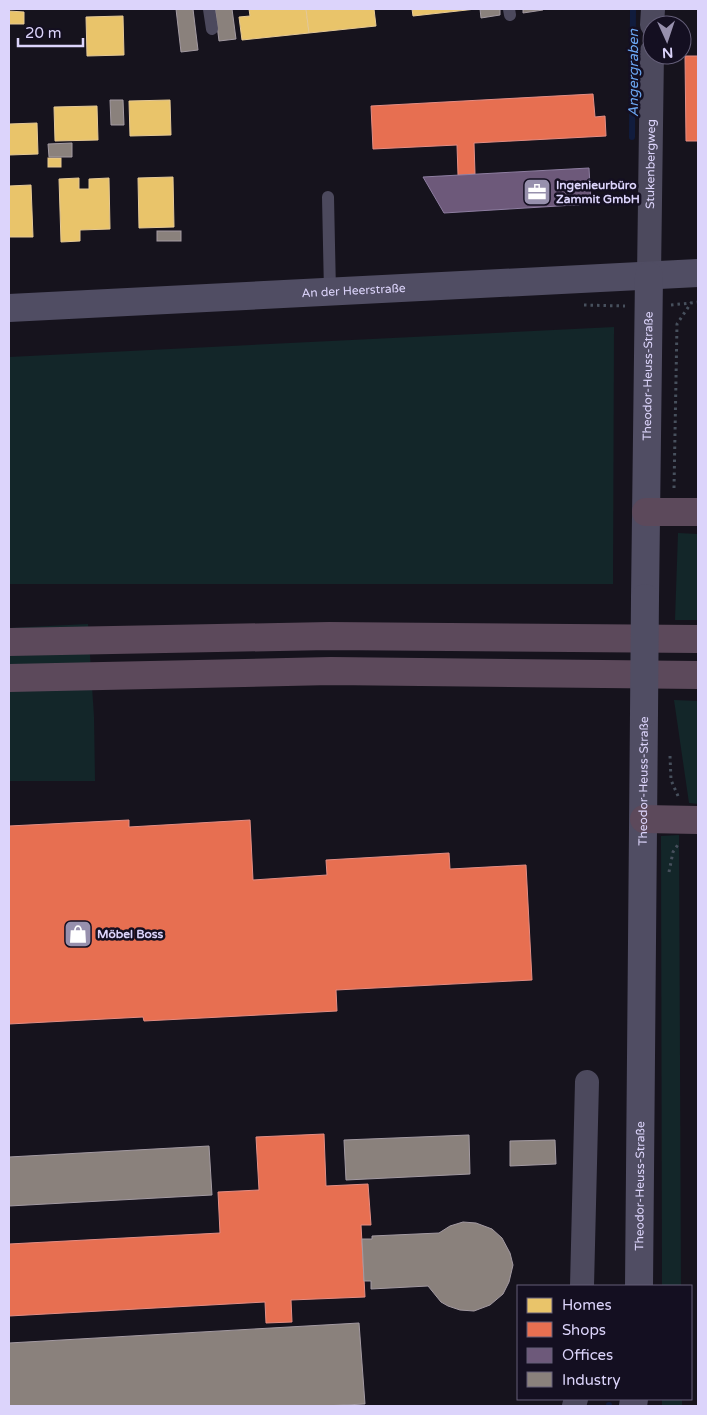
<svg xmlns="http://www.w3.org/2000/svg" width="707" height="1415" font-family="'Varela Round',sans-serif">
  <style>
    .green { fill: #132629 }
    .homes { fill: #e9c46a; stroke: #e5c996 }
    .shops { fill: #e76f51; stroke: #e48d84 }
    .offices { fill: #6d597a; stroke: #8e7ea1 }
    .industry { fill: #8a817c; stroke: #a39aa2 }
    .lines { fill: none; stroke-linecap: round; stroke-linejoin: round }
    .stream { stroke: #111c3d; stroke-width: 6 }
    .path { stroke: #47505d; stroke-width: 3; stroke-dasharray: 2.5 4; stroke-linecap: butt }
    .lane { stroke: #4c495d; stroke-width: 12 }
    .street { stroke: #4c495d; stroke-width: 24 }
    .secondary { stroke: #504d63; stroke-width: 28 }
    .highway { stroke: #5c495b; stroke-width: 28 }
    .secondary-bridge { stroke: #504d63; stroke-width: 28 }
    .labels { text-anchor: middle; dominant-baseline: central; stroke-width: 5; stroke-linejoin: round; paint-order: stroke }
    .street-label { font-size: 12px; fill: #dcd4fb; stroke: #140f21 }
    .poi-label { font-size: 12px; font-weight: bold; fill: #dcd4fb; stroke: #140f21; text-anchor: start }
    .water-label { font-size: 14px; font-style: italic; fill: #6ba6f2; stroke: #140f21 }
  </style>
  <rect width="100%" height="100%" fill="#16131d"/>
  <g class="green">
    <path d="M614,327l-1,257h-604v-227z"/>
    <path d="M678,533l20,1v86h-23z"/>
    <path d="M88,624l6,93 1,64h-86v-153z"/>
    <path d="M674,700l24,1v103l-9,-1z"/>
    <path d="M679,835l2,451h-19l-1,-450z"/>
    <rect x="662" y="1399" width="20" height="7"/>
  </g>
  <g class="homes">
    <path d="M249,9h57l3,24 -67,7 -3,-23 11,-1z"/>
    <path d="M306,9h68l2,17 -67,7z"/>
    <path d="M412,9h64l-63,7z"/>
    <path d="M9,11l15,1v12h-15z"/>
    <path d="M123,16l1,39 -37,1 -1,-39z"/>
    <path d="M170,100l1,35 -41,1 -1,-35z"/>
    <path d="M97,106l1,34 -43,1 -1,-34z"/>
    <path d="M37,123l1,31 -29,1v-31z"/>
    <rect x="48" y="158" width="13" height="9"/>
    <path d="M173,177l1,50 -35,1 -1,-50z"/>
    <path d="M79,178v11h10v-10l20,-1 1,51 -30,1v11l-19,1 -2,-63z"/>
    <path d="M31,185l2,52h-24v-51z"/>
  </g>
  <g class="shops">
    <path d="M685,56h13v85h-12z"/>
    <path d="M593,94l2,23 10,-1 1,20 -132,7 1,31 -17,1 -1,-30 -84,4 -2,-43z"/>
    <path d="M129,820v7l121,-7 3,60 74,-5 -1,-15 123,-7 1,16 76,-4 6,115 -196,10 1,21 -193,10 -1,-4 -134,7v-198z"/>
    <path d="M324,1134l2,52 42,-2 3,41h-10l4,72 -74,3 1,22 -26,1 -1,-21 -256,14v-72l211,-11 -2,-41 41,-2 -3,-53z"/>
  </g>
  <path class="offices" d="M589,168l2,36 -147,9 -21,-36z"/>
  <g class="industry">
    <path d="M176,9h17l5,41 -17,2z"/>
    <path d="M215,9h17l4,30 -17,2z"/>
    <path d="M480,9h20v6l-19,3z"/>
    <path d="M523,9h19l1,1 -20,3z"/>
    <path d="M110,100h13l1,25h-13z"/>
    <path d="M72,143v14h-23l-1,-13z"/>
    <rect x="157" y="231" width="24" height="10"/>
    <path d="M469,1135l1,39 -124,6 -2,-40z"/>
    <path d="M555,1140l1,24 -46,2v-25z"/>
    <path d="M209,1146l3,49 -203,11v-49z"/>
    <path d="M463,1222l13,1 16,6 10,9 8,15 3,12 -4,17 -6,12 -13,11 -16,6 -14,-1 -12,-4 -7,-4 -13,-16 -57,3v-8h-7l-2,-42h10v-3l67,-3 11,-7z"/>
    <path d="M359,1323l6,81 -42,2h-314v-63z"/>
  </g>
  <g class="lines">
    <g class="stream">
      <path d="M632,137l1,-128"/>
      <path d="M609,1406v-1"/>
    </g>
    <g class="path">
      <path d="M584,305l41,1"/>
      <path d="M671,305l20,-2"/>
      <path d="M674,488l3,-164 14,-21 7,-1"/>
      <path d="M670,756l1,24 7,16"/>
      <path d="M669,872l4,-20 6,-9"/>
    </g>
    <g class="lane">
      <path d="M209,9l3,20"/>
      <path d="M509,9l1,6"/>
      <path d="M328,197l2,95"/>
    </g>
    <g class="street">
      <path d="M652,25l1,-16"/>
      <path id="s1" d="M649,276l3,-225"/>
      <path d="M582,1286l5,-204"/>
      <path d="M574,1406l2,-7"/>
    </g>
    <g class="secondary">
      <path id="s2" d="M9,308l689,-35"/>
      <path id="s3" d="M645,598l4,-322"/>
      <path id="s4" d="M639,1286l5,-573"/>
      <path d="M633,1406l1,-7"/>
    </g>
    <g class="highway">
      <path d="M646,512h52"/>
      <path d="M9,642l320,-6 369,3"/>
      <path d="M9,678l322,-7 367,4"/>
      <path d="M644,819l54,1"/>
    </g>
    <path class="secondary-bridge" d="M644,713l1,-115"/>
  </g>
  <defs>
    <symbol id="office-square" viewBox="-11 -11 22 22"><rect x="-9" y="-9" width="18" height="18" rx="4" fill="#9790ad" stroke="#140f21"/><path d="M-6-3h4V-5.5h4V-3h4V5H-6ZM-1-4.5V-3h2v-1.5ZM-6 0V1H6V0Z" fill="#fff"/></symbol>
    <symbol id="shop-square" viewBox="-11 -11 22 22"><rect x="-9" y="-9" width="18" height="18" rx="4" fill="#9790ad" stroke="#140f21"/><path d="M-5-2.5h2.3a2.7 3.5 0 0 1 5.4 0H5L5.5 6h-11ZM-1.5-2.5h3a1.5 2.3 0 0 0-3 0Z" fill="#fff"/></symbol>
  </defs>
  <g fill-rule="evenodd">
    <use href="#office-square" x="521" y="176" width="32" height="32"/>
    <use href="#shop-square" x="62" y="918" width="32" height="32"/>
  </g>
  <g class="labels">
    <g class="street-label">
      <text stroke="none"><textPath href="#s1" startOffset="112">Stukenbergweg</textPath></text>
      <text stroke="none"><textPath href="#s2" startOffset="345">An der Heerstraße</textPath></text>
      <text stroke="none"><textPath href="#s3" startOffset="222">Theodor-Heuss-Straße</textPath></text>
      <text stroke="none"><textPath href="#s4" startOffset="505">Theodor-Heuss-Straße</textPath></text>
      <text stroke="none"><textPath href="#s4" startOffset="100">Theodor-Heuss-Straße</textPath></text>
    </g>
    <g class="poi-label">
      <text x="556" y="185">Ingenieurbüro<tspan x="556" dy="14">Zammit GmbH</tspan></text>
      <text x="97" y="934">Möbel Boss</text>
    </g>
    <g class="water-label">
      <text transform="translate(633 73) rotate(-90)">Angergraben</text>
    </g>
  </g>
  <rect width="707" height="1415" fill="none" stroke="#dcd4fb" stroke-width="20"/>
  <rect x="517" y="1285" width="175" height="115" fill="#140f21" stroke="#645e78"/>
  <rect x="527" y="1298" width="25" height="15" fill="#e9c46a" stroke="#645e78"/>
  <text x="562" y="1310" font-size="15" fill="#dcd4fb">Homes</text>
  <rect x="527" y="1322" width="25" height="15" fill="#e76f51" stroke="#645e78"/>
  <text x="562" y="1335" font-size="15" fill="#dcd4fb">Shops</text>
  <rect x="527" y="1348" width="25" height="15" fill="#6d597a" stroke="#645e78"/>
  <text x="562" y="1360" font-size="15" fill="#dcd4fb">Offices</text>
  <rect x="527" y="1372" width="25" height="15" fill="#8a817c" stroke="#645e78"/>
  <text x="562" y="1385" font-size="15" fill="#dcd4fb">Industry</text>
  <g transform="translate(667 40) rotate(177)"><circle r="24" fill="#140f21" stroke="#645e78"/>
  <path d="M0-4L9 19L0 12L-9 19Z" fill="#9790ad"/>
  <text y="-8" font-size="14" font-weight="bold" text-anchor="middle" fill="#dcd4fb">N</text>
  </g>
  <path d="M18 38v8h65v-8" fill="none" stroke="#dcd4fb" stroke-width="2.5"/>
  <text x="25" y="38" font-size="15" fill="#dcd4fb" stroke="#140f21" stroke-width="4" paint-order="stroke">20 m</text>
</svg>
